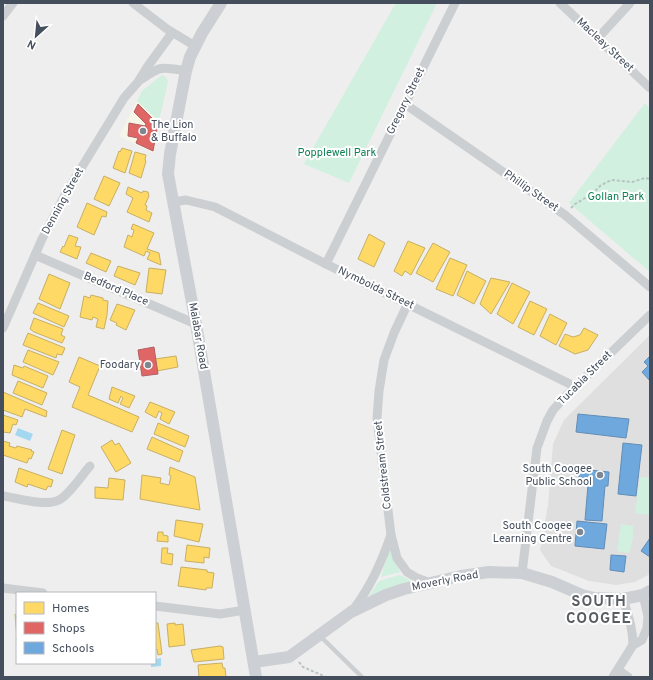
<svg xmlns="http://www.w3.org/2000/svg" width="653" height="680" font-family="Overpass,sans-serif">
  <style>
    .commercial { fill: #f7f4e8 }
    .education { fill: #e0dfe0 }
    .green { fill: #d1f0e0 }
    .water { fill: #a3d8f0 }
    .homes { fill: #ffd966; stroke: #c7af63 }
    .shops { fill: #e06666; stroke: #b15f63 }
    .schools { fill: #6fa8dc; stroke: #628db6 }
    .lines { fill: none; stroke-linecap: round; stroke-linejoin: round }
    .path { stroke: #b8c4c2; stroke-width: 2; stroke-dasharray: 3 2; stroke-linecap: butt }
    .lane { stroke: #cccfd1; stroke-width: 4.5 }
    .street { stroke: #cccfd1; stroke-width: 9 }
    .secondary { stroke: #cccfd3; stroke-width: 12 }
    .poi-dot { fill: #80868f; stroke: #fff; stroke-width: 1.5 }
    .labels { text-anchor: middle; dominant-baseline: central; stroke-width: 4; stroke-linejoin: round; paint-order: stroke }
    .street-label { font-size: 11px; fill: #444e5c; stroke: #fff }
    .poi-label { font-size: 11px; fill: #444e5c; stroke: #fff; text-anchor: end }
    .park-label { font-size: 11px; fill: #118154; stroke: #fff }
    .district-label { font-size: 15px; font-weight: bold; letter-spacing: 1px; fill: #595d62; stroke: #fff }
  </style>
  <rect width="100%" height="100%" fill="#efeeee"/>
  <path class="commercial" d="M137,101l22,20 -6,32 -34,-17z"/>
  <path class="education" d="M650,335v239l-15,8 -19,3 -27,-4 -38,-15 -11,-16 8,-45 5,-61 11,-24z"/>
  <g class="green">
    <path d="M396,3h41l-88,180 -45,-19z"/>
    <path d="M162,75l4,2 2,5 -9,39 -22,-20 5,-10z"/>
    <path d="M645,103l5,6v163l-81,-69z"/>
    <path d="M640,477l10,1v37l-15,-2z"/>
    <path d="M621,524l12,2v12l-4,15 -12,-2z"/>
    <path d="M390,547l10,25 -19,5z"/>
    <path d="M399,575l4,1 9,6 -45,17 12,-18z"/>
  </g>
  <g class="water">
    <path d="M18,428l15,6 -3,7 -15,-6z"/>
    <path d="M161,658v8l-10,1v-4h4v-4z"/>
  </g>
  <g class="homes">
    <path d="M122,148l10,3 -7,22 -12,-5 6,-17 1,1z"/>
    <path d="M135,152l11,3 -1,5 1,1 -5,17 -12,-5z"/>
    <path d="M104,176l16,7 -11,23 -15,-7z"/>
    <path d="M128,187l14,6 1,-2 5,1 1,4 -4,9 2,1 -1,4 6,3 -3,9 -22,-10 6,-14 -7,-4z"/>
    <path d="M87,203l20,9 -1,5 -4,-1 -8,19 -17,-8z"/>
    <path d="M133,224l21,9 -7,16 12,4 2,12 -14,-6 3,-6 -4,-2 -2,5 -20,-9 4,-12 4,2 2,-7 -3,-1z"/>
    <path d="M369,234l16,9 -11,24 -16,-8z"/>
    <path d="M69,235l9,3 -3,8 6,1 -4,12 -17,-7 3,-6 1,1z"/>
    <path d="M408,241l17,7 -14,27 -6,-4 -3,5 -8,-5z"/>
    <path d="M433,243l17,9 -17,30 -17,-9z"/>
    <path d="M91,253l20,8 -5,11 -20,-9z"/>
    <path d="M450,258l17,7 -14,31 -17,-7z"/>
    <path d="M118,266l22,7 -5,12 -21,-9z"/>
    <path d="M149,268l17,2 -4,24 -16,-2z"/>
    <path d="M467,271l19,10 -12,23 -17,-9z"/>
    <path d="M49,274l21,9 -10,26 -21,-10z"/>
    <path d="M491,278l19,4 -19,32 -11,-10z"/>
    <path d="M512,283l18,9 -17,32 -16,-10z"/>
    <path d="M91,295l12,3v2l5,1 -1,14 -3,14 -8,-2 2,-8 -5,-2 -1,3 -12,-3 4,-21 6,2z"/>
    <path d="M530,301l17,8 -13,26 -16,-8z"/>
    <path d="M38,303l31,13 -5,11 -31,-14z"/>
    <path d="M117,304l18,6 -9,20 -10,-5 1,-2 -7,-3z"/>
    <path d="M550,314l17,9 -11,22 -16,-9z"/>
    <path d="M34,318l29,11 -2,6 4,2 -3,6 -28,-11 -4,-3z"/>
    <path d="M584,328l14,7 -10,15 -13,4 -16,-8 6,-12 8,3 7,-2z"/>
    <path d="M28,333l37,15 -3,7 -5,-1 -1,4 -33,-13z"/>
    <path d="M28,350l31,12 -6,13 -30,-13z"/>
    <path d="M176,356l2,11 -21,4 -2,-12z"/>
    <path d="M79,357l21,9 -12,29 51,22 -7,15 -60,-25 8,-20 -11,-5z"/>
    <path d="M14,365l9,3 1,-2 24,10 -5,12 -31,-13z"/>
    <path d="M18,381l29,12 -5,12 -29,-12z"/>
    <path d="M112,387l23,9 -6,12 -9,-4 3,-6 -2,-2 -3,7 -9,-4z"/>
    <path d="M3,392l44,19 -1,6 -21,-8 -3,8 -19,-7z"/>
    <path d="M150,402l25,10 -6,12 -9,-5 2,-6 -3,-2 -3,7 -11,-6z"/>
    <path d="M3,415l15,5 -2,5 -3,-1 -3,9 -7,-1z"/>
    <path d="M158,423l31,13 -4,11 -31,-13z"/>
    <path d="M62,430l13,5 -13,39 -14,-5z"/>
    <path d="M152,437l31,14 -4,11 -32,-13z"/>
    <path d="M112,440l3,5 4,-2 12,20 -15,9 -15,-25z"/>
    <path d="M3,441l7,2 -1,3 7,2 1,-2 15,4 -1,1 3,1 -3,7 -2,-1 -2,5 -24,-8z"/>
    <path d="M170,467l25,10 5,33 -60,-11 2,-24 19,3 -1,5 9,2 2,-9 -2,-1z"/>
    <path d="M19,468l34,12 -2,7 -3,-1 -2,4 -18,-6 -1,3 -12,-5z"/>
    <path d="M109,478l16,2 -2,20 -28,-2v-11l13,1z"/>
    <path d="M176,520l27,4 -4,18 -25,-6z"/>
    <path d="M158,532h5v3l5,1v6l-11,-1z"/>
    <path d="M187,545l23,3 -1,10 -5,-1v6l-19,-2z"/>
    <path d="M162,548h6l-1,5 6,1 -1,11 -11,-2z"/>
    <path d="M181,567l26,3v2l7,1 -2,15h-6v2l-28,-4z"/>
    <path d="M15,614l2,1v23z"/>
    <path d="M155,623h3l4,31 -4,1 -1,-6 -2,1z"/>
    <path d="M175,623v2l8,-1 2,21 -16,2 -2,-23z"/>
    <path d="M220,646l3,1 1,12 -30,3 -3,-12z"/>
    <path d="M222,663l1,5h2l1,9h-27l-1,-12z"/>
  </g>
  <g class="shops">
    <path d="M138,104l20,20 -5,27 -17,-8 2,-5 -10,-2 1,-13 16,3 1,-2 -12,-12z"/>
    <path d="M154,347l4,27 -16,2 -4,-26z"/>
  </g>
  <g class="schools">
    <path d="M650,356v25l-8,-9 6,-6 -4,-4z"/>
    <path d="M578,414l51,5 -3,19 -50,-6z"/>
    <path d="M623,443l19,2 -6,51 -18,-2z"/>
    <path d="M580,469l29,3 -1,14h-3l-3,35 -17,-1 3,-35 -10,-1z"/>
    <path d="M577,521l30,3 -3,25 -29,-3z"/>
    <path d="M650,538v19l-9,-6z"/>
    <path d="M611,555l15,1 -2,16 -14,-2z"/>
  </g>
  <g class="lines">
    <g class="path">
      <path d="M571,208l4,-4 17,-10 8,-8 11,-6 21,2 13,-4 5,1"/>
      <path d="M299,662l4,5 23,10"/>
    </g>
    <path class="lane" d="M320,636l42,41"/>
    <g class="street">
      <path d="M133,3l34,26 28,17"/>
      <path d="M560,3l90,85"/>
      <path d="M3,16l10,-13"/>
      <path d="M598,38l32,-35"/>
      <path d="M142,79c19,-14 21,-12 44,-8"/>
      <path d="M405,104l160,111 85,72"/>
      <path d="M173,202l13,-2 29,7 111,57 250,123"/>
      <path d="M35,255l161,69"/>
      <path d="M326,264l129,-261"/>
      <path d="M408,303l-14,30 -10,27 -5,31 -2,27 14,117 6,23 10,14 10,6 13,5"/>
      <path d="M3,328l39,-89 24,-46 58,-95 14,-16 10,-16 24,-33"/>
      <path d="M3,496c15,2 42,11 56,4 10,-5 23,-25 31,-34"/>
      <path d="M522,573l15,-125 10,-27 6,-11 11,-12 86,-83"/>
      <path d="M3,588l40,5"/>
      <path d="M623,599c5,16 10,29 10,46"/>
      <path d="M155,606l65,8 25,-4"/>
      <path d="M353,610c18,-24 28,-47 38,-75"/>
      <path d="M618,670l10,7"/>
      <path d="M613,677l20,-32 9,-5 5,-12 1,-12 -5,-21"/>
    </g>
    <g class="secondary">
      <path d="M221,3l-19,30 -12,24 -4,14 -16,83 -2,20 28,150 60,353"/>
      <path d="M254,662l35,-5 62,-45 35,-17 18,-6 57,-13 28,-4 33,1 30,9 30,13 12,3 29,1 20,-4 7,-4"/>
    </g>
  </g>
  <g class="poi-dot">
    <circle cx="143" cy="131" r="4"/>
    <circle cx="148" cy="365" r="4"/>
    <circle cx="600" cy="475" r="4"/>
    <circle cx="580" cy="532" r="4"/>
  </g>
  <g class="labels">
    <g class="street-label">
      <text transform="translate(605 45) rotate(43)">Macleay Street</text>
      <text transform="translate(406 101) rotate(-64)">Gregory Street</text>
      <text transform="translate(531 191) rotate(35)">Phillip Street</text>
      <text transform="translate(63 201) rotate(-61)">Denning Street</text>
      <text transform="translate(376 288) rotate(26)">Nymboida Street</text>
      <text transform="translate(116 289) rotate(23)">Bedford Place</text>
      <text transform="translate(198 336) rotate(80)">Malabar Road</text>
      <text transform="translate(585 378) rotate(-45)">Tucabia Street</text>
      <text transform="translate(383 465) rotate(-96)">Coldstream Street</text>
      <text transform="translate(445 581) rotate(-11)">Moverly Road</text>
    </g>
    <g class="poi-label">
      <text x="151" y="125" text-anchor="start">The Lion<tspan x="151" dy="13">&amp; Buffalo</tspan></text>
      <text x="140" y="365">Foodary</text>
      <text x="592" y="469">South Coogee<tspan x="592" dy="13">Public School</tspan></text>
      <text x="572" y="526">South Coogee<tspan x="572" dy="13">Learning Centre</tspan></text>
    </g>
    <g class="park-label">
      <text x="337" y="153">Popplewell Park</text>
      <text x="616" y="197">Gollan Park</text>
    </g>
    <g class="district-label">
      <text x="599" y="602">SOUTH<tspan x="599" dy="17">COOGEE</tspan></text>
    </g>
  </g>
  <rect width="653" height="680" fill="none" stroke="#444e5c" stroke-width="8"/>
  <rect x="16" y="592" width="140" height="72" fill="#ffffff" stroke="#b4b8be"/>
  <rect x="24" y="602" width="20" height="12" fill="#ffd966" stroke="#b4b8be"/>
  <text x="52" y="612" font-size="12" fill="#444e5c">Homes</text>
  <rect x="24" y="622" width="20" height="12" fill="#e06666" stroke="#b4b8be"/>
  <text x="52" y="632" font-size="12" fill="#444e5c">Shops</text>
  <rect x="24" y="642" width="20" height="12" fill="#6fa8dc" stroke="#b4b8be"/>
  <text x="52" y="652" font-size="12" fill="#444e5c">Schools</text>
  <g transform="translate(36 36) rotate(207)" stroke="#ffffff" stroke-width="3" paint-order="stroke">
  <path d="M0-3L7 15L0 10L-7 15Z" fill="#444e5c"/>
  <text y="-6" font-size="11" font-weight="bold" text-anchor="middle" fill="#444e5c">N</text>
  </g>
</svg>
